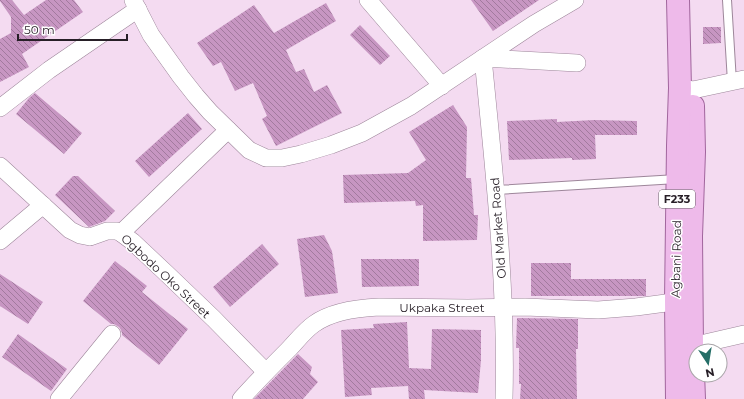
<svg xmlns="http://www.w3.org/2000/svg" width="744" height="399" font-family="Montserrat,sans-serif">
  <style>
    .building { fill: url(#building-back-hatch) }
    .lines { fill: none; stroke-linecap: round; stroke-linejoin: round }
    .service-casing { stroke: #9d869a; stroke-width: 10 }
    .minor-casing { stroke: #9d869a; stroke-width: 18 }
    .primary-casing { stroke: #a1669d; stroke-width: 24 }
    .service { stroke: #fff; stroke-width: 8 }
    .minor { stroke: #fff; stroke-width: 17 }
    .primary { stroke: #eebaea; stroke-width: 22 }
    .labels { text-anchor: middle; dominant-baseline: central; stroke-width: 3; stroke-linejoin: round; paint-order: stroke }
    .shield { fill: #fff; stroke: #686268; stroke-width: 1 }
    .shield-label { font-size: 11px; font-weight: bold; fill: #271f27 }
    .street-label { font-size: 12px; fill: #271f27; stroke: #fff }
  </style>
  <defs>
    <pattern id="building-back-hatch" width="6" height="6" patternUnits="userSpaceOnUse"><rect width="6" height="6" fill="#c796c2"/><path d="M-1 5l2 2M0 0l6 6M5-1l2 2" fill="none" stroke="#a27a9e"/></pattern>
  </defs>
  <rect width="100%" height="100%" fill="#f4dbf1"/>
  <g class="building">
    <path d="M0,0h12l12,15 22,-15h28l9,12 -61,42 7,13 -29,15v-43l11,-6v-16l-11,-16z"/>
    <path d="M471,0h68l-46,31z"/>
    <path d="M326,3l10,18 -50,29 10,22 8,-3 10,23 13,-7 15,28 -66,33 -14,-27 5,-3 -14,-33 -18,8 -14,-29 -8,4 -16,-23 57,-38 20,28z"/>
    <path d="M360,25l30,31 -10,9 -30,-30z"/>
    <path d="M703,27h18v16l-18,1z"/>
    <path d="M35,93l47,40 -18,21 -48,-40 13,-16z"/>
    <path d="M453,105l14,22 -1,51h5l3,37h4l-1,25 -54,1v-36l-7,1 -1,-5 -71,2 -1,-28 65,-2 18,-13 -17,-28z"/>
    <path d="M188,113l14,16 -53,48 -14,-16z"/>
    <path d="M557,119v3l37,-2 43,1v14h-42l1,24 -24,1v-2l-63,2 -2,-39z"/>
    <path d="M73,176h5l37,35 -10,10 -16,6 -34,-32z"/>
    <path d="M324,235l8,16 6,42 -33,4 -8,-58z"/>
    <path d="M262,244l17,20 -49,43 -17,-20z"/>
    <path d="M361,259h58v27l-57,1z"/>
    <path d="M115,261l32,25 -5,6 46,37 -29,36 -37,-30v-2l-1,-3 -2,-3 -5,-3h-3l-28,-23z"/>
    <path d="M531,263h40v16h75v17h-115z"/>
    <path d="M0,274l43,28 -15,22 -28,-18z"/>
    <path d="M517,318l61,1v30h-2l1,50h-57l1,-15h-2v-36h-3z"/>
    <path d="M407,322l2,46 22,1 1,-40 49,1v30l-3,33 -54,-3 1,9h-16l-1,-13 -37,2 1,7 -27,2 -4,-67 33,-2 -1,-4z"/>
    <path d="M18,334l49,35 -16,22 -49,-34z"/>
    <path d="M298,354l14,13 -2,7 8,8 -15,17h-49z"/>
  </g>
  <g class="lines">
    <defs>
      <g id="service">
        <path d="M727,0l5,82"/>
        <path d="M496,190l181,-11"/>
      </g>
      <g id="minor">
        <path d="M133,0l18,35 30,42 15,19 14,16 39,38 17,8h16l19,-4 30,-9 31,-12 49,-27 123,-82 41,-24"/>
        <path d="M368,0l74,86"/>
        <path d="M680,88l13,2 51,-11"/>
        <path d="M0,108l49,-38 89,-61"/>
        <path d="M0,166l70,64 10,5 10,2 17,-6h10l4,2 12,9 33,31 48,46 52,53"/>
        <path d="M121,233l107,-103"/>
        <path d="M0,241l43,-36"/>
        <path d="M680,345l12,1 52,-12"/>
        <path d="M59,399l53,-65"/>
        <path d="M241,399c15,-17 31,-33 47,-49 8,-8 16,-19 26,-26 18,-13 43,-16 65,-17l89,1 57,-1 73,3 38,-3 30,-4 10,-3"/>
        <path d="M504,399c3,-114 -10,-228 -21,-341l94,5"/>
      </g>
      <g id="primary">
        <path d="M693,106l1,46 -3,84 1,110 2,53"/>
        <path d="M677,399l-1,-99 2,-154 2,-58 -2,-88"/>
      </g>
    </defs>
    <use href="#service" class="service-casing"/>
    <use href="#minor" class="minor-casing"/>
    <use href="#primary" class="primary-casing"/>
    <use href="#service" class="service"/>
    <use href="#minor" class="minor"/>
    <use href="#primary" class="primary"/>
  </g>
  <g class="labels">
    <rect class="shield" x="659" y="190" width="36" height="18" rx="3"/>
    <g class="shield-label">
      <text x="677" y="199">F233</text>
    </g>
    <g class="street-label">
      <text transform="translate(498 228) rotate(-94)">Old Market Road</text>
      <text transform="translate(676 259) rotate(-89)">Agbani Road</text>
      <text transform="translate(166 276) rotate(43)">Ogbodo Oko Street</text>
      <text x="442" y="307">Ukpaka Street</text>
    </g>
  </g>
  <g transform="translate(708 363) rotate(168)"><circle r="19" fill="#ffffff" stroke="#a9a5a9"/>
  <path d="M0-3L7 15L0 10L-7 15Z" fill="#256e67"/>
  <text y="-6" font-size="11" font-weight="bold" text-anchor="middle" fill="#271f27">N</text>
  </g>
  <path d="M18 34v6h109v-6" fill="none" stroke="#271f27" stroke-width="2"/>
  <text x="24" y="34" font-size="12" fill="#271f27" stroke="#ffffff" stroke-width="3" paint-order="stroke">50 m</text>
</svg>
